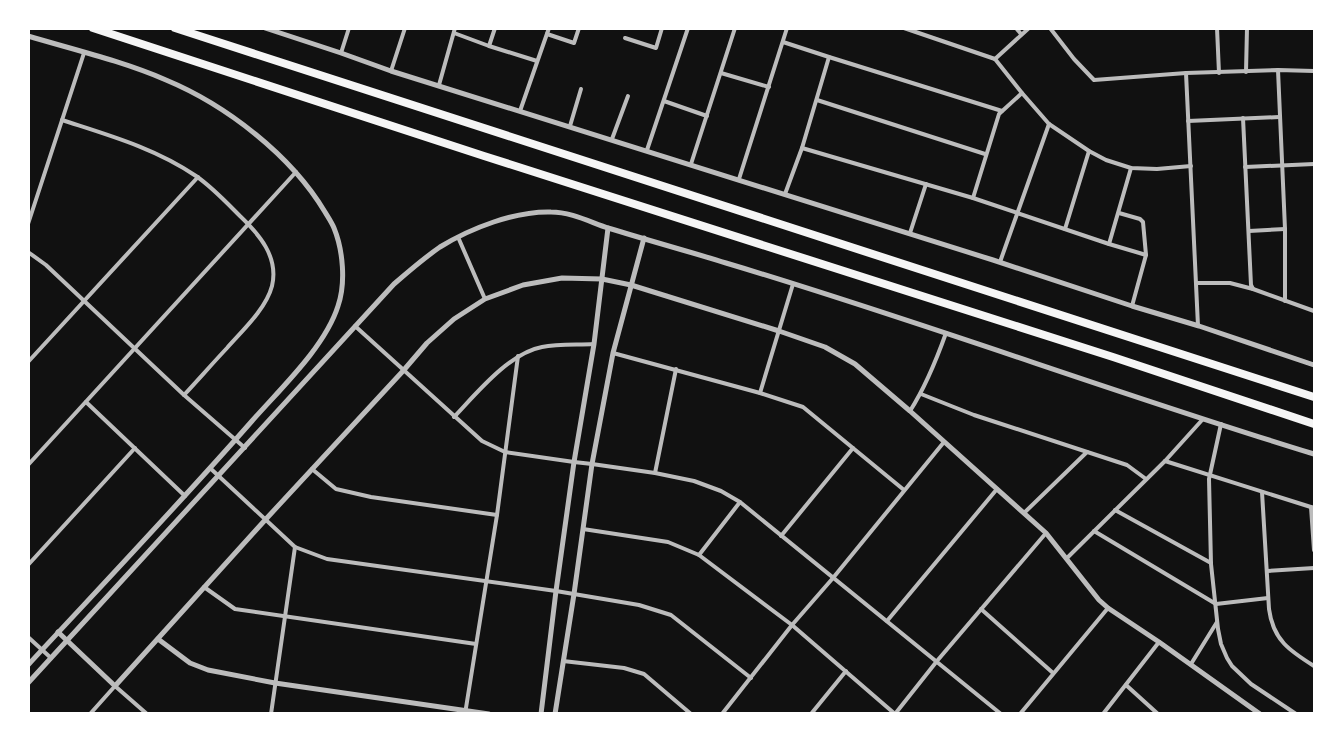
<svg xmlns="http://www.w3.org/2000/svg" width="1343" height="742" font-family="Arial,sans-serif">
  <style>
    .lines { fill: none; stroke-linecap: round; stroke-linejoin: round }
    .minor { stroke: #bcbcbc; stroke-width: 4 }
    .tertiary { stroke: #bcbcbc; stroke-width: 5 }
    .motorway { stroke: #f5f5f5; stroke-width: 8 }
  </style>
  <rect width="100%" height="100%" fill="#111"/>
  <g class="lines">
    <g class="minor">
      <path d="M904,28l91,31"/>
      <path d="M1016,28l5,6"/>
      <path d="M1050,28l24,31 20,21 92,-7 92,-3 36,1"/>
      <path d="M1217,28l2,45"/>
      <path d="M454,33l35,13 48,15"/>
      <path d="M547,34l27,9 5,-15"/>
      <path d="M625,38l31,10 6,-20"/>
      <path d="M783,42l46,15 173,54"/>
      <path d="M489,46l6,-18"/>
      <path d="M341,53l8,-25"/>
      <path d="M995,59l27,34 27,31 40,27 17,9 25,8 26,1 34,-3"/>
      <path d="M995,59l34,-31"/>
      <path d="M1278,70l7,159v72"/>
      <path d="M391,71l14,-43"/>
      <path d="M1246,72l1,-44"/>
      <path d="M721,73l48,14"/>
      <path d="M1186,73l12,253"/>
      <path d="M439,85l16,-57"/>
      <path d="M817,100l168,54"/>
      <path d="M664,101l43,15"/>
      <path d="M520,111l29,-83"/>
      <path d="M1243,118l8,167 2,4"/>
      <path d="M62,120c46,15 93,28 134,56 16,11 30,26 44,40 19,18 39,41 32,70 -6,23 -30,45 -45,62 -15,16 -29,32 -43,47"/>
      <path d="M1188,121l91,-4"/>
      <path d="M570,126l11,-37"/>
      <path d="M612,139l16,-43"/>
      <path d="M802,148l171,50 136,46 37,11"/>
      <path d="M647,150l41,-122"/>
      <path d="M691,164l44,-136"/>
      <path d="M1245,167l69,-3"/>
      <path d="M739,179l48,-151"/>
      <path d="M785,194l17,-46 27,-91"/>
      <path d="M973,198l26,-84 23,-21"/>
      <path d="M1119,213l21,6 3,3 3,33 -14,51"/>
      <path d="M28,224l56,-171"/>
      <path d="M1065,229l24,-78"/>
      <path d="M1249,231l36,-2"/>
      <path d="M910,233l16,-49"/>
      <path d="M458,237l27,62"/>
      <path d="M1109,244l22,-76"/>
      <path d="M28,252l18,13 138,130 61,53"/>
      <path d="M1000,262l49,-138"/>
      <path d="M1196,283h34l23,6 61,22"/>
      <path d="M355,326l127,115 23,11 69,10 18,2 63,9 39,8 27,10 19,11 261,212"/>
      <path d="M613,353l147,40 43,14 101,83"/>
      <path d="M28,362l170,-185"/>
      <path d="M760,393l33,-109"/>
      <path d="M921,394l53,21 153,50 19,14"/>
      <path d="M86,402l99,94"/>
      <path d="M910,411c16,-25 26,-50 36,-78"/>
      <path d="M454,417c22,-23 55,-64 88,-70 16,-3 35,-2 52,-3"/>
      <path d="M1221,424l-12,55 2,85 7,65 3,15 6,14 5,8 19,18 45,30"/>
      <path d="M1165,461l149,47"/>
      <path d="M28,465l268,-293"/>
      <path d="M210,468l85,79 32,12 229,32 83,14 32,10 80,63"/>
      <path d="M312,469l24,20 35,8 126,18"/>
      <path d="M655,473l21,-104"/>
      <path d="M1262,492l7,117c4,31 21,42 45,57"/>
      <path d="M1311,507l3,43"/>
      <path d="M1115,510l96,53"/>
      <path d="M1024,513l63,-61"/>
      <path d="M583,529l85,13 31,13 93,70 103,89"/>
      <path d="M1094,531l122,73 52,-6"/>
      <path d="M781,536l72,-88"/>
      <path d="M699,555l41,-53"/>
      <path d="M1067,558l98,-97 38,-42"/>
      <path d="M28,565l107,-117"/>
      <path d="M1267,571l47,-3"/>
      <path d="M204,587l31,22 241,35"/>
      <path d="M981,609l72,64"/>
      <path d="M887,621l110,-132"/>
      <path d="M28,637l23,21"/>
      <path d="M563,661l61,7 20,6 47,40"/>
      <path d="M1191,664l26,-42"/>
      <path d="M1126,685l32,29"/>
      <path d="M90,714l25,-28 32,28"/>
      <path d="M271,714l24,-167"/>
      <path d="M465,714l32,-199 21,-159"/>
      <path d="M722,714l70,-89 41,-47 111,-136"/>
      <path d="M811,714l35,-43"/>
      <path d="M895,714l42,-53 109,-128"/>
      <path d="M1020,714l88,-106"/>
      <path d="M1103,714l56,-72"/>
    </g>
    <g class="tertiary">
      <path d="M265,28l76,25 50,18 602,189 139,46 67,20 115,39"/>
      <path d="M28,36c47,14 94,25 138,44 60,25 125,75 159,132 3,5 7,11 9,16 9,22 12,55 4,78 -13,41 -57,82 -86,115 -73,83 -149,163 -224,244"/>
      <path d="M58,632l57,54 151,-167 137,-148 24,-28 27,-24 31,-20 38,-14 39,-7 40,1 29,6 148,46 46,16 30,17 55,47 136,122 53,67 9,8 51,34 101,72"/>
      <path d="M158,639l32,24 18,7 67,13 214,31"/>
      <path d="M28,683l366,-399c15,-13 30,-26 46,-37 31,-19 75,-36 111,-35 20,0 39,10 57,16 39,12 79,23 118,35 198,59 391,131 588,191"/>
      <path d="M541,714l15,-123 18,-129 20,-118 14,-116"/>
      <path d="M555,714l19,-120 18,-130 21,-111 31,-115"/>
    </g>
    <g class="motorway">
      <path d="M93,28l391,128 629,201 201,67"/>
      <path d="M175,28l1139,369"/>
    </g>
  </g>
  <rect width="1343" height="742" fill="none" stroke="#ffffff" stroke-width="60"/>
</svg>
